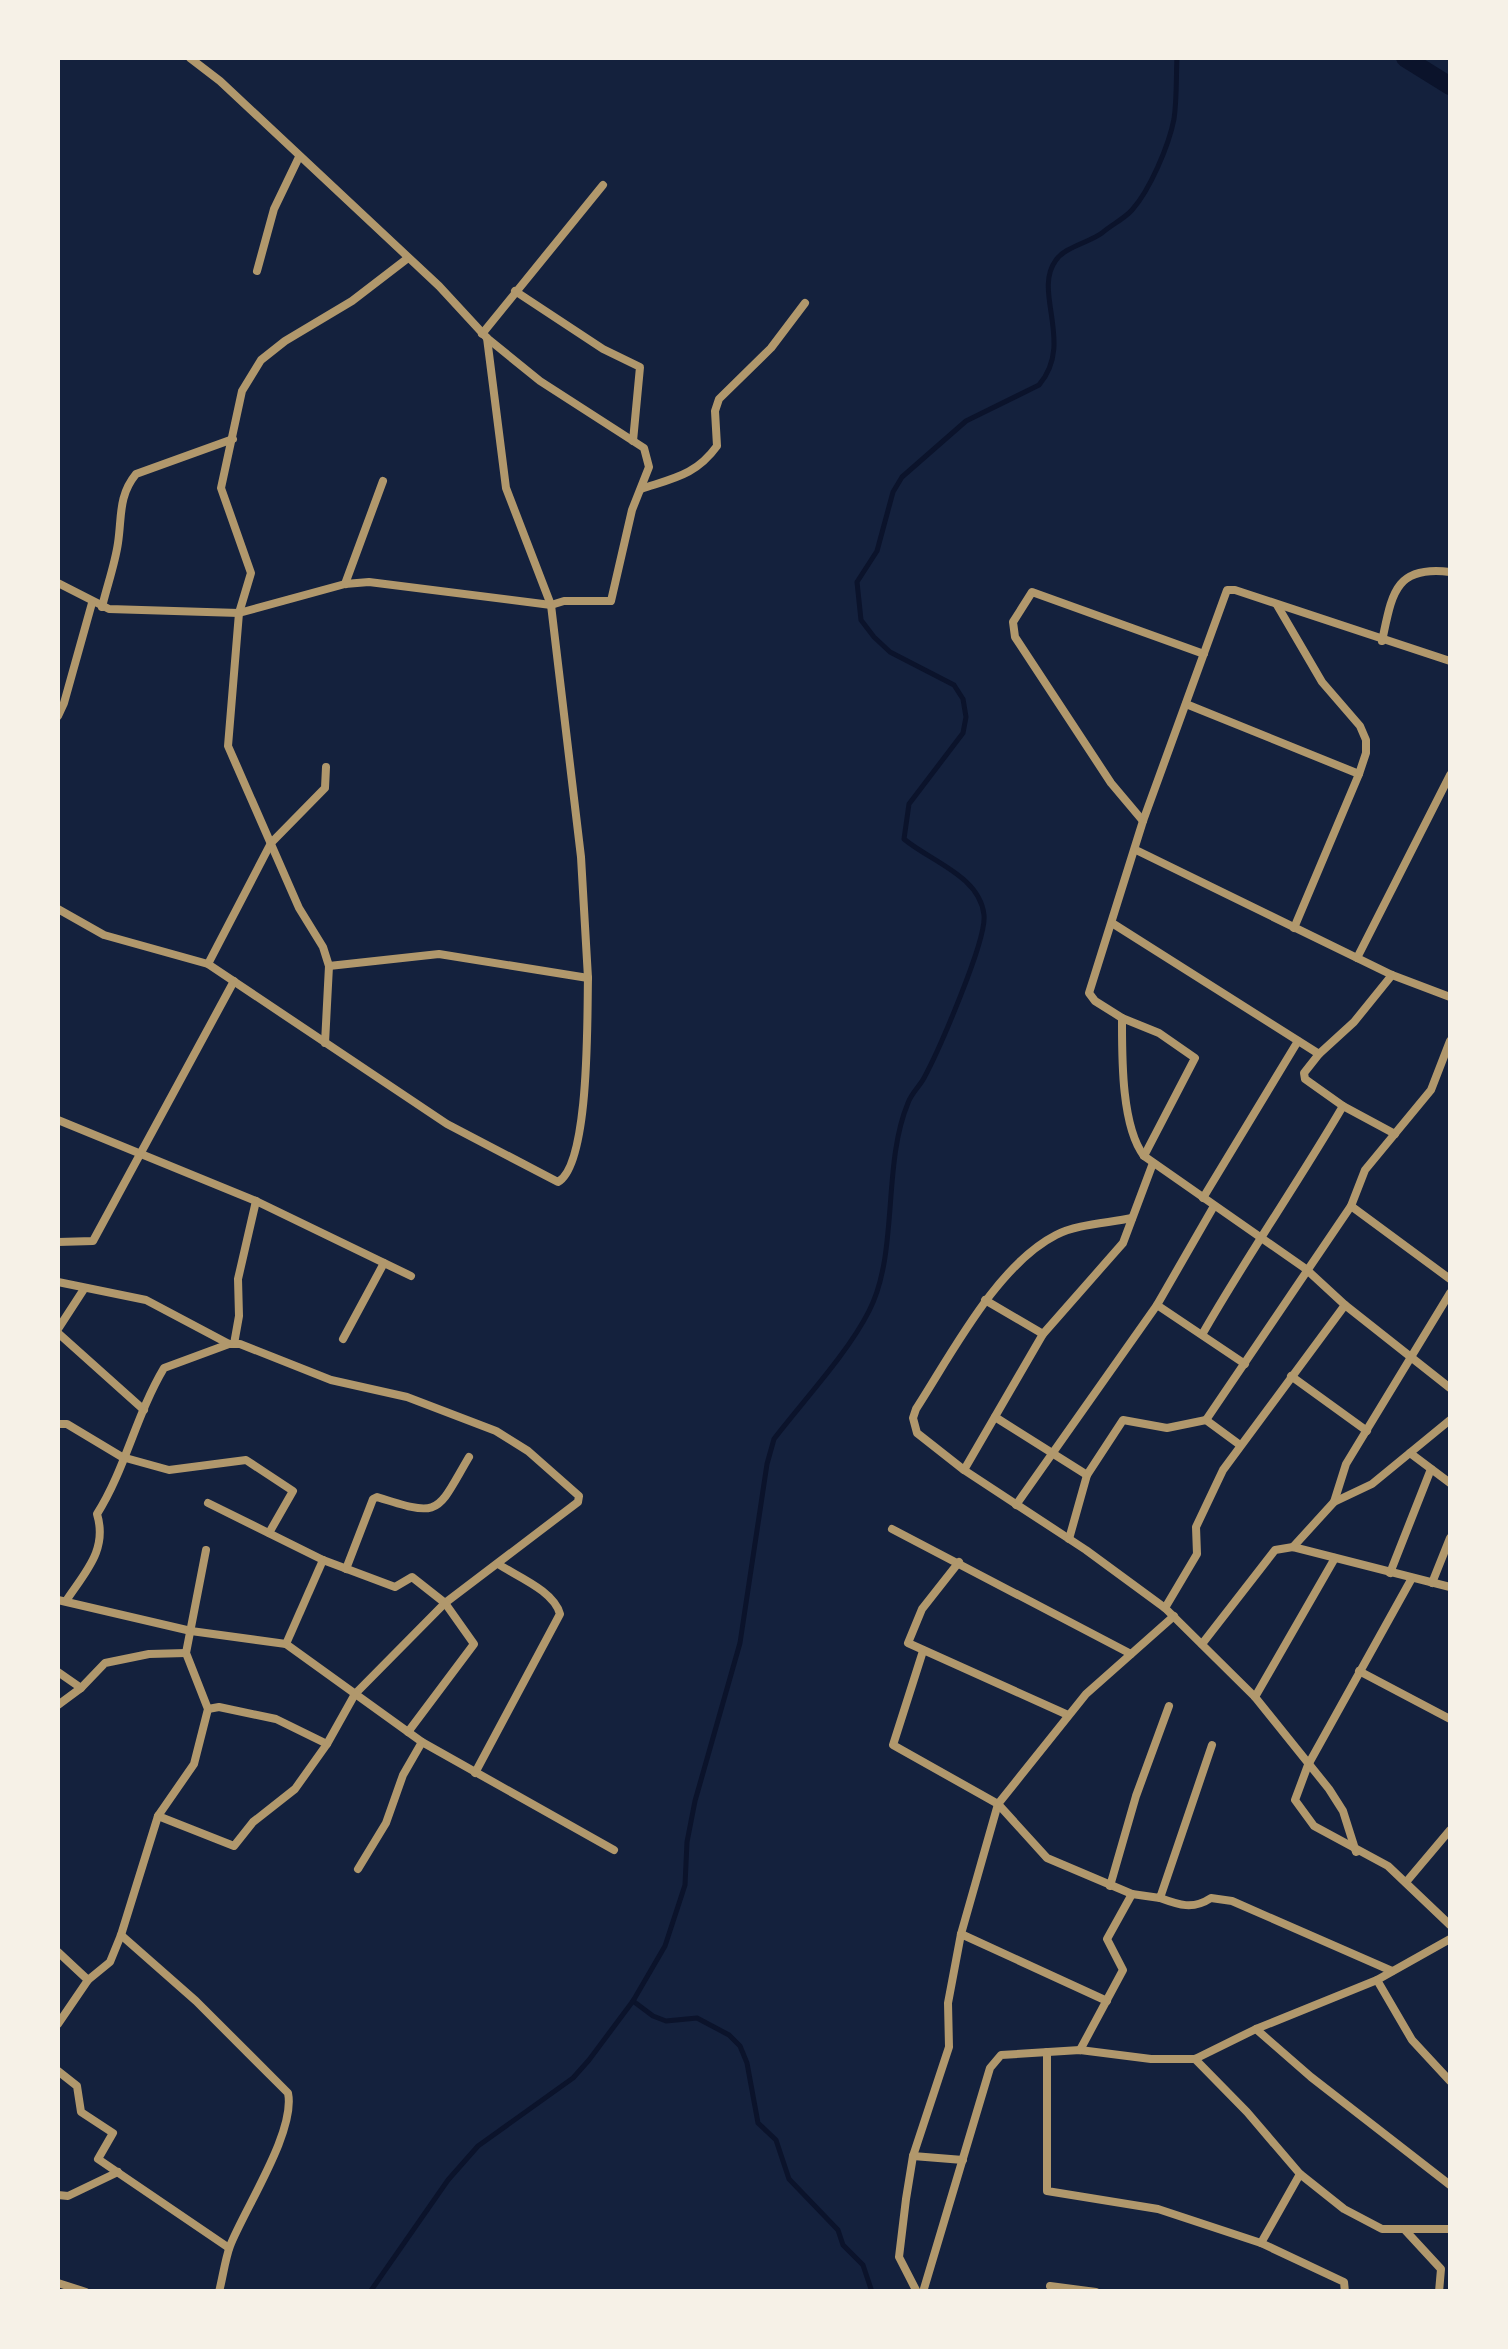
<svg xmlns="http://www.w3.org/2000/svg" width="1508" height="2349" font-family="'DejaVu Sans',sans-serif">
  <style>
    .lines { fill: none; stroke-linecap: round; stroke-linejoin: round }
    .stream { stroke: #0b132b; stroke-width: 5 }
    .canal { stroke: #0b132b; stroke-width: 18 }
    .minor { stroke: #b1986c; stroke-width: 8 }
  </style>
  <rect width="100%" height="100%" fill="#14213d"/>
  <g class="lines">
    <g class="stream">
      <path d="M633,2001l20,15 13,5 31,-3 32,17 11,11 7,17 11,60 18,17 13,39 49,51 5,15 20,20 9,27"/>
      <path d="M370,2292l78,-112 30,-34 95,-68 16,-18 44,-59 32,-55 20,-61 2,-43 8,-41 45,-158 27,-179 7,-25c29,-38 74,-86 95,-128 30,-58 13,-146 39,-208 3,-9 11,-16 16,-25 14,-26 63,-138 60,-163 -4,-39 -54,-54 -80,-76l5,-35 54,-71 3,-16 -3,-18 -9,-14 -64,-33 -16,-15 -13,-17 -4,-38 20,-31 16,-59 9,-15 64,-56 73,-36c36,-42 -7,-93 17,-125 9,-13 32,-17 46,-27 9,-8 22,-14 30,-23 18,-20 37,-65 42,-91 3,-20 2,-42 3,-61"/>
    </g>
    <path class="canal" d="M1405,58l45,28"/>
    <g class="minor">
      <path d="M257,271l17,-62 25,-52"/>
      <path d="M515,291l88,58 37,18 -7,74"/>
      <path d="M482,334l121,-149"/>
      <path d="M641,489c33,-11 55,-14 76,-43l-2,-35 4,-12 52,-51 34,-45"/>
      <path d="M58,583l51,26 130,4 106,-29 24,-2 182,23 13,-4h47l21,-91 17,-43 -5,-19 -104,-67 -53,-43 -48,-52 -219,-205 -30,-23"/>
      <path d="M345,584l38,-103"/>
      <path d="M1277,605l45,77 38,44 6,14v13l-7,21 -65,154"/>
      <path d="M102,607c5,-21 13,-43 16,-64 4,-26 0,-47 18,-69l97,-35"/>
      <path d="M1382,641c10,-46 12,-76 68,-69"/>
      <path d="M1450,661l-215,-71h-8l-84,231 -54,172 6,8 27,17c0,37 -1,108 22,138l162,113 39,36 105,83"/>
      <path d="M1186,704l173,70"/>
      <path d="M58,716l6,-13 28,-100"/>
      <path d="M1143,821l-32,-38 -96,-146 -2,-15 19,-30 172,62"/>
      <path d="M1136,850l256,125 58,22"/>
      <path d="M58,909l46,26 104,29 239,160 111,58c32,-18 29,-166 30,-204"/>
      <path d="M1112,923l207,131 35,-32 38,-47"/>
      <path d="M1357,958l93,-183"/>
      <path d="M208,964l63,-121 54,-55 1,-21"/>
      <path d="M329,966l110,-12 149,24 -7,-121 -30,-252 -45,-117 -19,-150"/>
      <path d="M1122,1018l37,15 36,25 -51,98"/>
      <path d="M325,1043l4,-77 -6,-19 -24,-39 -71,-162 11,-133 12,-40 -30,-85 21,-97 19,-31 24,-19 67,-40 56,-43"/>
      <path d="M1319,1054l-15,19 1,6 38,27 52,28"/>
      <path d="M58,1120l198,81 155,75"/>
      <path d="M1203,1198l95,-157"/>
      <path d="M1351,1206l99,73"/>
      <path d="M1132,1218c-23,5 -55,6 -76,17 -59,30 -105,120 -140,174l-3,9 4,15 47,37 122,80 79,58 90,89 74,92 14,22 13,41"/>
      <path d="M58,1242l35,-1 141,-260"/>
      <path d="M58,1282l88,18 83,44h11l91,36 76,17 89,34 32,20 51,45 -1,6 -133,101 -90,91 -28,50 -32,45 -42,33 -19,24 -76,-30"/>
      <path d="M985,1300l58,34"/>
      <path d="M1157,1305l88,59"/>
      <path d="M58,1329l26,-40"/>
      <path d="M58,1333l86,77"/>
      <path d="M1203,1333c44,-77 95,-150 140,-227"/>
      <path d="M343,1339l41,-76"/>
      <path d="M234,1344l5,-28 -1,-37 18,-78"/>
      <path d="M1291,1376l76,55"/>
      <path d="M995,1417l92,58"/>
      <path d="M1206,1420l145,-214 14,-36 66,-80 19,-49"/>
      <path d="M58,1424h9l55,33 47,13 77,-10 47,31 -24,42"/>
      <path d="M1410,1453l40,30"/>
      <path d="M964,1470l79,-136 80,-91 30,-80"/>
      <path d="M1334,1502l12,-38 104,-171"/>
      <path d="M208,1503l115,57 72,27 17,-10 33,26 29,41 -66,88"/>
      <path d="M1016,1505l141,-200 57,-99"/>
      <path d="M892,1529l239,125"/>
      <path d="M1069,1539l18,-64 36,-55 44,8 39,-8 34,25"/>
      <path d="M1293,1547l41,-45 38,-18 78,-64"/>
      <path d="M959,1562l-37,47 -14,34 160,72"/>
      <path d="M346,1569l27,-70 4,-2c65,21 59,16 92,-40"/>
      <path d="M1390,1573l41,-104"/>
      <path d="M1412,1578l-104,187 -13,35 19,26 74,40 62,59"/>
      <path d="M1432,1583l18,-45"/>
      <path d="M58,1600l133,31 95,13 136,98 192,108"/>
      <path d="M66,1601c19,-29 42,-51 31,-87 28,-44 39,-99 67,-146l65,-24"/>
      <path d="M1165,1608l32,-54 -1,-27 27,-57 122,-165"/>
      <path d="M286,1644l37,-84"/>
      <path d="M1202,1644l73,-94 18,-3 157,40"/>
      <path d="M923,1651l-30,94 105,59 49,54 85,36 -25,45 16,31 -43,80"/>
      <path d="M1359,1671l91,48"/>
      <path d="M58,1672l23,16"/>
      <path d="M1255,1697l80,-139"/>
      <path d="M58,1705l23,-17 24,-25 44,-9 37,-1"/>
      <path d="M208,1709l11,-2 57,12 51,25"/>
      <path d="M475,1773l85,-159c-6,-23 -42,-37 -62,-50"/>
      <path d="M358,1869l28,-46 17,-48 19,-33"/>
      <path d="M1407,1881l43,-51"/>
      <path d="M1110,1886l26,-90 33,-90"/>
      <path d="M1132,1894l28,4 52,-153"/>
      <path d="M1160,1898c19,7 33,12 51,0l21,3 160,70"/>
      <path d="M961,1934l146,67"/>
      <path d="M121,1935l75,66 92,92c8,38 -43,115 -58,153 -5,14 -7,30 -11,46"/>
      <path d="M58,1952l30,28"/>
      <path d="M1377,1980l35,60 38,41"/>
      <path d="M58,2024l30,-44 22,-18 11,-27 37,-119 36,-52 14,-55 -22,-56 20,-103"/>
      <path d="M1256,2029l55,48 139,108"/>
      <path d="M1047,2052v139l111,18 103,34 83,39 1,10"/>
      <path d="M1195,2059l52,53 53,62 44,35 38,20h68"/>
      <path d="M58,2071l19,15 4,26 32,21 -15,26 131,89"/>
      <path d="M913,2156l50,4"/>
      <path d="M58,2195l10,1 50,-24"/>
      <path d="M1405,2230l36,39 -2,23"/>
      <path d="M1261,2243l39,-69"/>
      <path d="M58,2283l28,9"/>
      <path d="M1050,2286l46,6"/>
      <path d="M917,2292l-18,-35 7,-58 7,-43 36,-109 -1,-44 13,-69 37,-130 88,-110 88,-78"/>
      <path d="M923,2292l67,-224 11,-13 79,-5 71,9h44l61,-30 121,-49 73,-41"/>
    </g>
  </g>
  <rect width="1508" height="2349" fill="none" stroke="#f6f1e7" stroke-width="120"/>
</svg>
